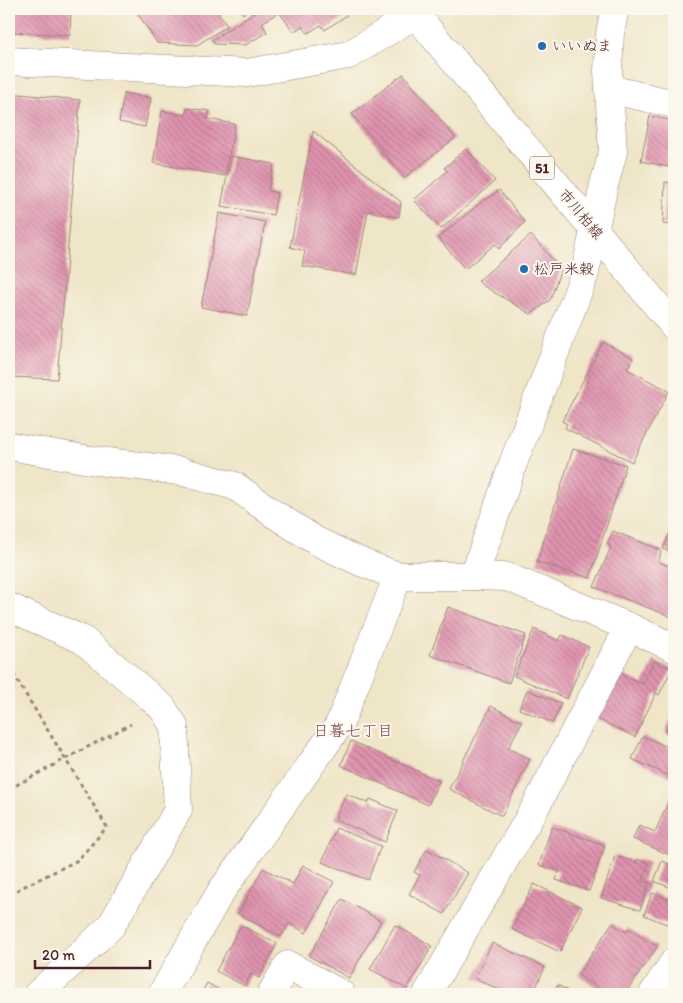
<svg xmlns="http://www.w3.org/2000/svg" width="683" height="1003" font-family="Itim,'Klee One',sans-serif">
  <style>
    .building { fill: url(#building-back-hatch) }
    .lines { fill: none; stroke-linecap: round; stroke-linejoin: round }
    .minor-casing { stroke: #9c8279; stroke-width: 29 }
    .major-casing { stroke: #9c8279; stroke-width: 29 }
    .path { stroke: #9c8279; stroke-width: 3; stroke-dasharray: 4 4; stroke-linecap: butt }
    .minor { stroke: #fff; stroke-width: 28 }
    .major { stroke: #fff; stroke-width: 28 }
    .poi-dot { fill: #1f6fb2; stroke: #fbf7ec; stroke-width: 2 }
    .labels { text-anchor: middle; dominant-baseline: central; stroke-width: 4; stroke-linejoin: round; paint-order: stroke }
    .shield { fill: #fbf7ec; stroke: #7f6065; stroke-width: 1 }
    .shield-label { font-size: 14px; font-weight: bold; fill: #4a1f2b }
    .poi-label { font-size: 15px; fill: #4a1f2b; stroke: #fbf7ec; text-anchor: start }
    .street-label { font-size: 15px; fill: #4a1f2b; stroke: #fbf7ec }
    .neighbourhood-label { font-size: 16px; fill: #7e4859; stroke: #fbf7ec }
  </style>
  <defs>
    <pattern id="building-back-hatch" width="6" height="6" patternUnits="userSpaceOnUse" patternTransform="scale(1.25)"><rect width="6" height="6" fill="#df93ae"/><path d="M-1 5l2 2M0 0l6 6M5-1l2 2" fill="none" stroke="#b7778e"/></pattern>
  </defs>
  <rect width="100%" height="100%" fill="#fbf7ec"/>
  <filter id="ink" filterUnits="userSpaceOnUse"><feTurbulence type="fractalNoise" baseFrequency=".02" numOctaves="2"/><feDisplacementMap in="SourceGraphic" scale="10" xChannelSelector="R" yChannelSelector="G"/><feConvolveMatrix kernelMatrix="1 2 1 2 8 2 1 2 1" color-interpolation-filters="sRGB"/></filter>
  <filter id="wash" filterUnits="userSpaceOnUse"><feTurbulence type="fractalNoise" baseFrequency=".0096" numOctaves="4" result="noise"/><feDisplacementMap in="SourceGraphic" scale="20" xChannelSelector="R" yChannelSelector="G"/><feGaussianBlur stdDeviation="1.12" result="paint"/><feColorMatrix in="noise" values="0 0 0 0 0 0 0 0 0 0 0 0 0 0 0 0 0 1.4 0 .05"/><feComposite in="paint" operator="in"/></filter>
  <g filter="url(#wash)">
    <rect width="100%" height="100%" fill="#efe5c7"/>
    <g id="blocks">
      <g class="building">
        <path d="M9,9h62l-1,26 -61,-3z"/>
        <path d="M139,9h77l11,17 -30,19 -40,-2 -21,-32z"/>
        <path d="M239,9h10l-6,5z"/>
        <path d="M259,9h84l4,6 -22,15 -4,-5 -13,8 -6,-7 -8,6 -15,-20 -17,11 5,9 -21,13 -31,-1 -3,-4z"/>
        <path d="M403,74l52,64 -51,40 -52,-64z"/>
        <path d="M9,93l71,7 -23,279 -48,-2z"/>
        <path d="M124,93l27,5 -6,29 -26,-5z"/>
        <path d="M187,108l23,3 -2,8 27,5 -10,52 -72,-13 9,-52 24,4z"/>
        <path d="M650,116l24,5v47l-33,-7z"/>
        <path d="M313,131l88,71 -2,15 -31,-6 -12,64 -54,-9 3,-15 -15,-4z"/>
        <path d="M466,149l29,32 -54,48 -27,-29 33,-29 -3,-3z"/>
        <path d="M231,156l43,8 -6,27 9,2 -4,22 -52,-9z"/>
        <path d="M665,182l9,1v42l-11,-1z"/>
        <path d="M499,190l26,32 -26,27 -4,-5 -30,25 -27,-31 47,-39 1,1z"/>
        <path d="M219,213l46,9 -18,94 -46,-9z"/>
        <path d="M531,235l30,34 -11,31 -19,14 -49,-29 -4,-4z"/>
        <path d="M603,342l30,16 -6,11 42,22 -37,71 -67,-34 2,-4 -5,-3z"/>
        <path d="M573,449l53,16 -36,113 -53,-16z"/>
        <path d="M674,524v33l-4,-2 1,-3 -8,-3z"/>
        <path d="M613,531l48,19 -2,12 15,6v43l-2,6 -78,-30 17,-40 -4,-3z"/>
        <path d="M448,607l78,28 -17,48 -79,-28z"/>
        <path d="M534,629l25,12 3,-6 27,12 -22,52 -53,-23z"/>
        <path d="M654,661l18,8 -13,26 -3,-2 -21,44 -40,-19 22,-46 26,12z"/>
        <path d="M527,690l34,13 -8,20 -34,-14z"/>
        <path d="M491,706l31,16 -14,26 22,11 -28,57 -53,-27z"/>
        <path d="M674,712v25l-9,-4z"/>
        <path d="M643,736l31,14v28l-42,-19z"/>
        <path d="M351,741l88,40 -11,24 -87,-40z"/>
        <path d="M346,794l22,9 2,-4 28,12 -13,31 -50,-23z"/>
        <path d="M671,796l3,1v60l-41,-18 6,-14 16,7z"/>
        <path d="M552,827l53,18 -16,46 -33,-11 3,-9 -20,-6z"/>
        <path d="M336,828l45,18 -13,34 -46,-18z"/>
        <path d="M427,849l41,24 -24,41 -35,-20 11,-19 -6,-3z"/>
        <path d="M615,856l21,6 1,-3 12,4 -6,18 6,2 -9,27 -39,-12z"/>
        <path d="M662,861l12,5v23l-20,-8z"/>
        <path d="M303,865l31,17 -28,51 -17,-10 -8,14 -43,-23 25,-46 30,16z"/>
        <path d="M534,884l48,23 -22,45 -48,-23z"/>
        <path d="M652,893l22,8v26l-30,-12z"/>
        <path d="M342,899l39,22 -32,57 -40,-22z"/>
        <path d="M612,923l14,9 2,-4 29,19 -32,47h-18l-29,-19z"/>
        <path d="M241,925l36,19 -18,34 -8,-4 -6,12 -29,-15z"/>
        <path d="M395,925l37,21 -25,43 -37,-20z"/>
        <path d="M492,943l53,24 -12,27h-28l1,-1 -31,-15z"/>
        <path d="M207,983l20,11h-26z"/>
        <path d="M558,985l15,9h-20z"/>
      </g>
    </g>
  </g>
  <g filter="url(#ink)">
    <use href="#blocks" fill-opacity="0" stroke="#9c8279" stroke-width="1"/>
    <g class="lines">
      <defs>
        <g id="minor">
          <path d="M615,9l-5,24 -2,38 5,81 -9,33 -19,88 -71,188 -40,115 33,1 122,50 45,21"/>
          <path d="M9,61l238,12 102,-18 67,-41"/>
          <path d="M609,89l65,15"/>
          <path d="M9,446l81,14 90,11 55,15 39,28 44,28 45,21 35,13h76"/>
          <path d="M9,607l74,33 79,67 12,19 4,84 -67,116 -73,68"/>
          <path d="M162,994l58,-101 119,-168 59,-149"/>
          <path d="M271,994l17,-29 53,29"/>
          <path d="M427,994l109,-188 93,-179"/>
          <path d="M653,994l21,-32"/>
        </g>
        <path id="major" d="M411,9l263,317"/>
      </defs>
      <use href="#minor" class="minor-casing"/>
      <use href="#major" class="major-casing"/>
      <g class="path">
        <path d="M9,667l98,160 -29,33 -69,34"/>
        <path d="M9,789l122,-65"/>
      </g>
      <use href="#minor" class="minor"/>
      <use href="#major" class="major"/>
    </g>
  </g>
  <g class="poi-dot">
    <circle cx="542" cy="46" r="5"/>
    <circle cx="524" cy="269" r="5"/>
  </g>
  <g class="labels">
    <rect class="shield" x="529.5" y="156.5" width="25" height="23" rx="4"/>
    <g class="shield-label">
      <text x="542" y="168">51</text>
    </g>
    <g class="poi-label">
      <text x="552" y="46">いいぬま</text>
      <text x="534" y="269">松戸米穀</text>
    </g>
    <g class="street-label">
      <text transform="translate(581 214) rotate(50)">市川柏線</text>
    </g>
    <g class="neighbourhood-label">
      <text x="353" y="730">日暮七丁目</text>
    </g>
  </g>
  <rect width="683" height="1003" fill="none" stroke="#fbf7ec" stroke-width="30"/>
  <path d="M35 960v8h115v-8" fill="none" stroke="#4a1f2b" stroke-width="2.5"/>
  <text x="42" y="960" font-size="15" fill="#4a1f2b" stroke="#fbf7ec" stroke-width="4" paint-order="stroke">20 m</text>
</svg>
